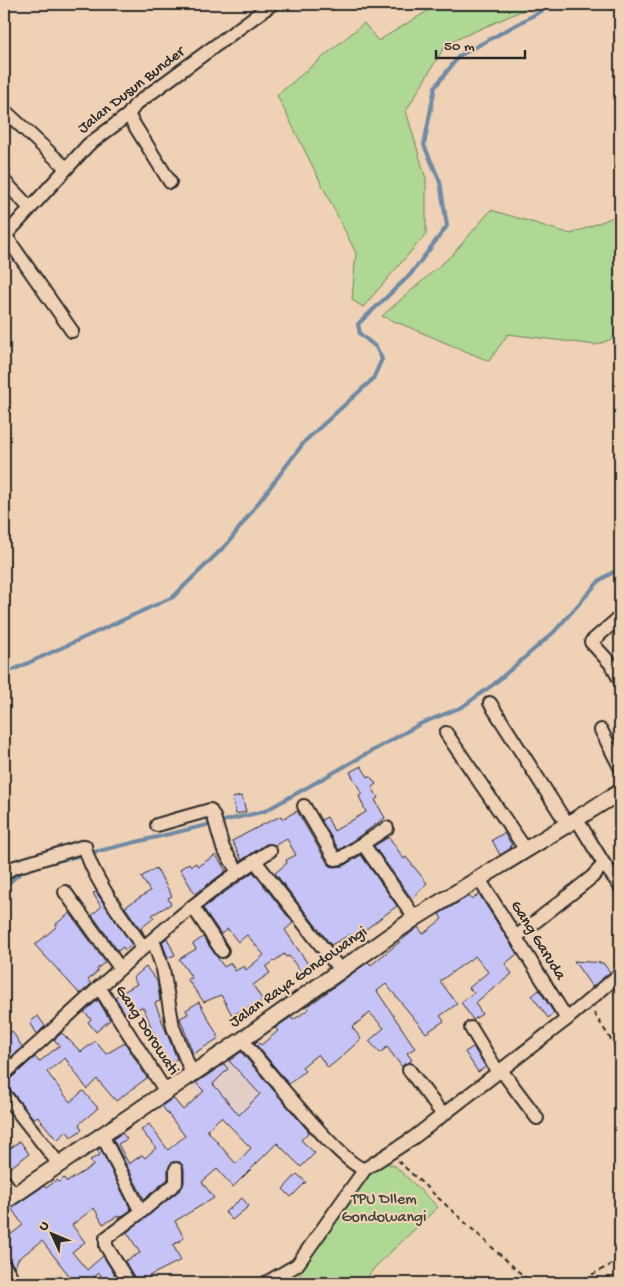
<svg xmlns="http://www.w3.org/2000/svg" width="624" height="1287" font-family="'Gochi Hand',sans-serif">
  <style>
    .built { fill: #e3cdc8 }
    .green { fill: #afd894; stroke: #6d8260 }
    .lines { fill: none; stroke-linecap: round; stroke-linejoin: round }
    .stream { stroke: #6e8aa5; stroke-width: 4 }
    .building { fill: #c6c3f6; stroke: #2b2b2b; fill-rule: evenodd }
    .minor-casing { stroke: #2b2b2b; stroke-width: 16 }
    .tertiary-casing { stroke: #2b2b2b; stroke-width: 19 }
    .path { stroke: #2b2b2b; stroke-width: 2; stroke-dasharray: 5 4; stroke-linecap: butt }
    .minor { stroke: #efd1b5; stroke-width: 12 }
    .tertiary { stroke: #efd1b5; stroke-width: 15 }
    .labels { text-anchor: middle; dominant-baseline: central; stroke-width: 4.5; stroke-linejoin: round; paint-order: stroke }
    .street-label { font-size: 16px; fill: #2b2b2b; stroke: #efd1b5 }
    .park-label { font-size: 16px; fill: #3f453b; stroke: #efd1b5 }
  </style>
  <rect width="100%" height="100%" fill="#efd1b5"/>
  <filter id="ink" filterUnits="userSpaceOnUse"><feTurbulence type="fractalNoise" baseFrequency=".02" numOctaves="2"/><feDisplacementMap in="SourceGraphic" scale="10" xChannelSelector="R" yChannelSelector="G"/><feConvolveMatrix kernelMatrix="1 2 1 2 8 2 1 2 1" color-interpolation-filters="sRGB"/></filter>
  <g filter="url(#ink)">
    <path class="built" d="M244,1049l44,48 -45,43 -53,-56z"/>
    <g class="green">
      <path d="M439,4h98l-91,40 -40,67 20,68v55l-63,73 -11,-7 4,-47 -79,-158 87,-72 14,18z"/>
      <path d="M491,210l80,24 45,-18 4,8v112l-24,9 -88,-11 -19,27 -107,-45 70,-61z"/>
      <path d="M386,1163l9,3 43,41 -64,61 -10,15h-56l-11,-13 74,-102z"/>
    </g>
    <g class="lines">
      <g class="stream">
        <path d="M4,674l169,-77 55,-54 77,-102 68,-62 9,-20 -6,-12 -16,-13 -2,-10 52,-49 37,-49 -7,-44 -16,-37 11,-58 24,-31 86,-47 15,-5"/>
        <path d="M53,862l212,-51 155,-87 42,-17 32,-23 60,-52 46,-52 20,-12"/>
        <path d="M4,887l21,-18"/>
      </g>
    </g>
    <g class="building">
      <path d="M361,766l7,11 2,-1 6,8 -4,3 6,11 -3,2 10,18 -46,32 -18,-30 6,-3 7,14 32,-19 -7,-16 3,-2 -12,-22z"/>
      <path d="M242,796l4,16 -10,2 -4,-16z"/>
      <path d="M297,811l31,53 4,3 11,-1 18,-11 36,51 -43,32 -3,-4 -20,11 -56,-72 12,-10 -1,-3 10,-5 -9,-16 -12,6 -9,-1 -24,16 -10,-19 32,-17 17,-8 1,3z"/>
      <path d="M504,833l8,12 -2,1 1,2 -11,7 -8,-15z"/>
      <path d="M389,837l15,22 2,-2 21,26 -15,16 -38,-53z"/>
      <path d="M216,855l10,16 -31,23 -15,-25 9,-6 2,3 5,-3 2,3z"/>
      <path d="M156,868l16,28 -4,2 3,6 -19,11 2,3 -13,10 4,8 -20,-29 25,-16 -9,-14z"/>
      <path d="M253,872l40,51 -8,7 27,40 -8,6 -15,-20 -3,1 -2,-3 -18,13 4,6 -17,12 10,16 -31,14 -11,-20 -17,7 -17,-23 5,-1 -13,-19 17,-10 -3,-5 10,-7 21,30 7,-4 4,8 9,-5 2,4 18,-15 -17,-20 -9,7 -10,-13 -7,5 -18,-26z"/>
      <path d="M96,892l36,53 -7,5 -2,-3 -5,4 -26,-36 9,-8 -8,-14z"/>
      <path d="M479,894l38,60 -12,10 7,10 -37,29 7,11 -9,6 -12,-18 13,-9 -5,-5 19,-16 -13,-16 -35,25 17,23 -17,12 4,5 -18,12 -40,-49 -9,7 38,57 -8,5 5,7 -10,7 -15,-20 -7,6 -11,-12 15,-13 -14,-15 -18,14 9,12 -22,20 -11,9 -10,-14 -16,13 3,4 -16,13 -34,-41 2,-2 4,4 17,-14 -3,-3 16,-11 2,3 16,-11 -2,-2 31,-23 30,-22 3,3 47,-38 5,7 19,-15 -3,-5 30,-18 3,3z"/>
      <path d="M70,913l35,49 -8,7 1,2 -10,9 3,4 -11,10 -45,-49 22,-19 -1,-2z"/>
      <path d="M167,938l8,17 -7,3 -6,-16z"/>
      <path d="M574,961l29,2 7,9 -18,15z"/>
      <path d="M146,967l11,14 3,20 -5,2 22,56 -8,5 -8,-12 -17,-43 -3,-2 -14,9 -12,-19 22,-13 -4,-6z"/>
      <path d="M539,990l15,23 -6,5 -16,-22z"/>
      <path d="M98,1000l12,20 -14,12 -8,-10 3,-3 -7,-7z"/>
      <path d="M199,1002l20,36 -26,16 -13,-36 8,-4 -2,-4z"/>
      <path d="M38,1016l7,10 -8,8 -7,-12z"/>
      <path d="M12,1031l10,16 -18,16v-27z"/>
      <path d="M62,1033l19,19 14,-11 11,13 19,-11 22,35 -31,23 -19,-22 -10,10 -22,-31 -18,14 23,30 13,-11 15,17 -19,16 3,6 -11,7 -4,-6 -10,9 -20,-24 -3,3 -24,-30 -6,-4v-3l5,-2 26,-23 4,5 21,-17 -6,-5z"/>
      <path d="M473,1047l13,20 -8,5 -13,-20z"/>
      <path d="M241,1052l68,80 -8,8 14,13 -14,14 -24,-24 -44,44 -16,-18 -15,13 12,16 -39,23 9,17 -11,7 8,15 -32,16 4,7h-16l-12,-22 15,-8 -13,-21 54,-43 3,-6v-14l-4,-7h-8l-4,7v10l-24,20 -31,-60 9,-6 5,6 -9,5 11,20 13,-9 3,3 11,-10 -15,-18 8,-6 19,26 17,-14 -23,-30 11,-8 10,12 21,-19 -8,-8 28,-19 4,5 -15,15 26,31 21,-21 -31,-33zM221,1117l30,31 -15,16 -29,-34z"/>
      <path d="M20,1141l9,13 -19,14 -6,-9v-6z"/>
      <path d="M100,1148l31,62 -12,8 -1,-2 -15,8 -9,-16 -22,17 13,17 -13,10 15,18 16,-14 17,27h-14l-7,-10 -12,10h-12l-33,-42 -24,18 -3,8 -5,-6 -6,-3v-18l19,-15 -12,-17 33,-22 2,2 11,-8 2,2 5,-4 3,4 27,-17 -4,-5 10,-5 -3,-5z"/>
      <path d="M297,1174l9,8 -15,15 -8,-8z"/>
      <path d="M242,1198l7,8 -17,14 -7,-8z"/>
    </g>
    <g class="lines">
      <defs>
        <g id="minor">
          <path d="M4,110l62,58"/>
          <path d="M128,115l42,67"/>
          <path d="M4,181l26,27"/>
          <path d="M5,235l67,96"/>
          <path d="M4,237l84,-92 40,-30 8,-11 136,-100"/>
          <path d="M620,617l-29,25 20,22 9,16"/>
          <path d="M490,703l77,121"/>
          <path d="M601,730l19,37"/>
          <path d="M446,733l80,117"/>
          <path d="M304,806l31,53 6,-1 46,-30"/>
          <path d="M157,825l53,-15 4,7 9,31 15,24"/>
          <path d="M363,844l52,74"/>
          <path d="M255,861l86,110"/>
          <path d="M604,864l16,22"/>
          <path d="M4,874l8,-6 73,-22c4,27 41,77 58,101"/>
          <path d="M479,879l88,140"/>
          <path d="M65,892l55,76"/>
          <path d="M193,907l29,44"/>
          <path d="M516,937l76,-60 12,-13 -28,-46"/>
          <path d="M153,940l10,29 10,58 19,47"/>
          <path d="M99,987l67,105"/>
          <path d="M471,1028l27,44"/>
          <path d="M242,1040c18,21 102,128 123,129l48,-31 154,-119 53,-45"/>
          <path d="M409,1070l34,45"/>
          <path d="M501,1070l36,48"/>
          <path d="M4,1074c87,-76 167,-161 266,-223"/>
          <path d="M4,1094l55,70"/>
          <path d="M102,1135l39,77 -35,26v8l23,37"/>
          <path d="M4,1181l10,14"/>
          <path d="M141,1212l35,-29v-14"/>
          <path d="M4,1266l6,8"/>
          <path d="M266,1283l31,-18 68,-96"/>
        </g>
        <path id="tertiary" d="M4,1202l238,-162 173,-122 205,-126"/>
      </defs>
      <use href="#minor" class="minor-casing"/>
      <use href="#tertiary" class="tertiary-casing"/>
      <g class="path">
        <path d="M594,1013l26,41"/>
        <path d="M398,1161l133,122"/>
        <path d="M576,1283l44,-23"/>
      </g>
      <use href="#minor" class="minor"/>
      <use href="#tertiary" class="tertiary"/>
    </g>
  </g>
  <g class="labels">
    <g class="street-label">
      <text transform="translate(132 91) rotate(-38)">Jalan Dusun Bunder</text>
      <text transform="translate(537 941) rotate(58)">Gang Garuda</text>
      <text transform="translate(299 978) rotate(-35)">Jalan Raya Gondowangi</text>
      <text transform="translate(146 1031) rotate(57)">Gang Dorowati</text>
    </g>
    <g class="park-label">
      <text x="384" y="1200">TPU DIlem<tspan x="384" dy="18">Gondowangi</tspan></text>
    </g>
  </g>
  <rect width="624" height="1287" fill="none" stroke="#efd1b5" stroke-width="20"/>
  <rect x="10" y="10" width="604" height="1267" fill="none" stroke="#2b2b2b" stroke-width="2" filter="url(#ink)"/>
  <g transform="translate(52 1234) rotate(314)" stroke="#efd1b5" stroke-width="4" paint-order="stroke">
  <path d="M0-4L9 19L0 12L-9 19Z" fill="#2b2b2b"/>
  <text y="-8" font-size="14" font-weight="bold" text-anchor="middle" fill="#2b2b2b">U</text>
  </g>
  <path d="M436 50v8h89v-8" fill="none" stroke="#2b2b2b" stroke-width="2.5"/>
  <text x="444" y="50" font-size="15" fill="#2b2b2b" stroke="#efd1b5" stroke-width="4" paint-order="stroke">50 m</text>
</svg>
